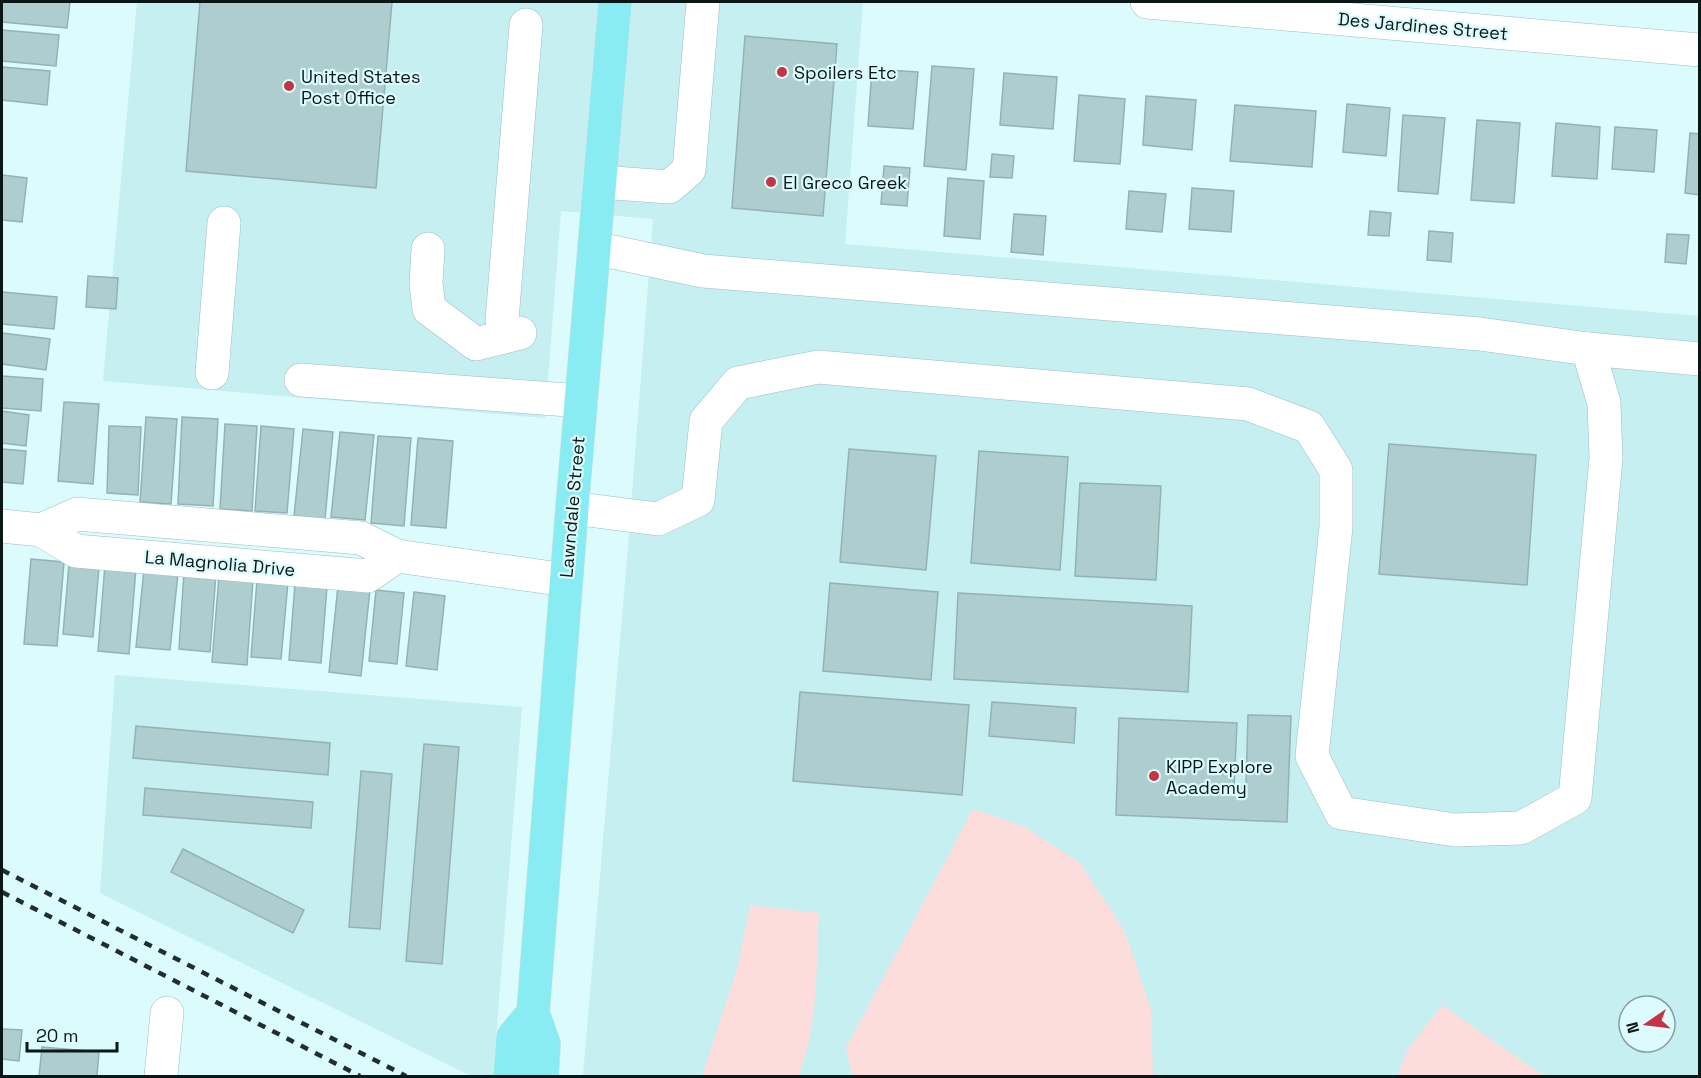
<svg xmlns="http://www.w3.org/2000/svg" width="1701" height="1078" font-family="'Space Grotesk',sans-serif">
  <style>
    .built { fill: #c5eff1; fill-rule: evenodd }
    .green { fill: #fcdddc }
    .building { fill: #aecdcf; stroke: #94b2b4; stroke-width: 1.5 }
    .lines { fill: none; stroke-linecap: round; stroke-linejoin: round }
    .minor-casing { stroke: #9ebdbf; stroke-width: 34 }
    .major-casing { stroke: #e2e3e3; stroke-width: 34 }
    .minor { stroke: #fff; stroke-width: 33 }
    .major { stroke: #89ecf2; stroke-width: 33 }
    .rail { stroke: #202e2f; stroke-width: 4.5; stroke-dasharray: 8 8; stroke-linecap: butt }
    .poi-dot { fill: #c43443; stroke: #dbfbfd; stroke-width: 2 }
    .labels { text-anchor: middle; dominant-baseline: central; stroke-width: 4.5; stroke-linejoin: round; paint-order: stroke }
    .street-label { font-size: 18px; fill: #0b1617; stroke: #dbfbfd }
    .poi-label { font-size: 18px; fill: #0b1617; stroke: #dbfbfd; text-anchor: start }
  </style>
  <rect width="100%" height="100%" fill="#dbfbfd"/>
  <g class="built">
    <path d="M137,2h726l-18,242 854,72v760h-1116l45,-529 25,-328 -92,-8 -16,207 -442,-37zM1629,1006h36v36h-36z"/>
    <path d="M115,675l407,32 -29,369h-22l-371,-183z"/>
  </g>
  <g class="green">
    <path d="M973,809l52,18 55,36 45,69 26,78 2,66h-301l-6,-28z"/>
    <path d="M750,905l69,8c-3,55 0,112 -21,163h-96l35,-107z"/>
    <path d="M1442,1005l102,71h-147l11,-27z"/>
  </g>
  <g class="building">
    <path d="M2,2h68l-3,26 -65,-6z"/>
    <path d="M200,2h192l-16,186 -190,-17z"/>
    <path d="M2,30l57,5 -3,31 -54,-5z"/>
    <path d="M745,36l92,8 -14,172 -91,-8z"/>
    <path d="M932,66l42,3 -8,101 -42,-4z"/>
    <path d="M2,67l48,4 -3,34 -45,-5z"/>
    <path d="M872,69l46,3 -5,57 -45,-3z"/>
    <path d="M1004,73l53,4 -4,52 -53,-4z"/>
    <path d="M1079,95l46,4 -5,65 -46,-3z"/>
    <path d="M1146,96l50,4 -4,50 -49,-5z"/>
    <path d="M1347,104l43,4 -4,48 -43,-4z"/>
    <path d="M1235,105l81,6 -4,56 -82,-6z"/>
    <path d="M1403,115l42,3 -7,76 -40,-3z"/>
    <path d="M1477,120l43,3 -6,80 -43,-3z"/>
    <path d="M1556,123l44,4 -3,52 -45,-3z"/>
    <path d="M1615,127l42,3 -3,42 -42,-3z"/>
    <path d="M1690,133l10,1v61l-15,-2z"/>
    <path d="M992,154l22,2 -2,22 -22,-1z"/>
    <path d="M884,166l26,2 -3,38 -26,-2z"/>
    <path d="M2,175l25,3 -5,44 -20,-2z"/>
    <path d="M948,178l36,3 -4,58 -36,-3z"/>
    <path d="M1192,188l42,3 -3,41 -42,-3z"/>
    <path d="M1129,191l37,3 -4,38 -36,-3z"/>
    <path d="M1370,211l21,2 -2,23 -21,-1z"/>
    <path d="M1014,214l32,2 -3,39 -32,-3z"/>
    <path d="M1429,231l24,2 -2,29 -24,-2z"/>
    <path d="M1667,234l22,1 -3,29 -21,-2z"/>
    <path d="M88,276l30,2 -2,31 -30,-2z"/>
    <path d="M2,292l55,5 -3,32 -52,-5z"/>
    <path d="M2,333l48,6 -4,31 -44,-6z"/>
    <path d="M2,376l41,3 -2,32 -39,-3z"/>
    <path d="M64,402l35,2 -6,80 -35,-3z"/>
    <path d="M2,411l27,4 -3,31 -24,-3z"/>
    <path d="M146,417l31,2 -6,85 -31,-2z"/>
    <path d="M182,417l36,2 -5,87 -35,-2z"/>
    <path d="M225,424l32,2 -5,85 -32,-2z"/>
    <path d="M109,426l32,1 -3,68 -31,-2z"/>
    <path d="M261,426l33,3 -7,84 -32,-2z"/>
    <path d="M303,429l30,3 -8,87 -31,-3z"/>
    <path d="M340,432l34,3 -9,85 -34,-3z"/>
    <path d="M378,436l33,2 -7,88 -33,-3z"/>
    <path d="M418,438l35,3 -7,87 -35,-3z"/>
    <path d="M1389,444l147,11 -9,130 -148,-11z"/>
    <path d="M2,449l24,2 -3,33 -21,-2z"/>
    <path d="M849,449l87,7 -10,114 -86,-8z"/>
    <path d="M979,451l89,6 -8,113 -89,-7z"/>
    <path d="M1080,483l81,3 -5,94 -81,-4z"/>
    <path d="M31,559l33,3 -7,84 -33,-2z"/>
    <path d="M69,564l30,3 -6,70 -30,-3z"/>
    <path d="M105,565l31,3 -7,86 -31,-3z"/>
    <path d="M144,570l34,3 -8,77 -34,-3z"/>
    <path d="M184,572l32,2 -6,78 -31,-3z"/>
    <path d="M219,576l34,3 -6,86 -35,-3z"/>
    <path d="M257,580l31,2 -7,77 -30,-2z"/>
    <path d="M830,583l108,9 -7,88 -108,-9z"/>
    <path d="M295,584l32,3 -6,76 -32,-3z"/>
    <path d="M338,586l32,3 -9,87 -32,-4z"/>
    <path d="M376,590l28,3 -7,71 -28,-3z"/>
    <path d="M414,592l31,4 -8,74 -31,-4z"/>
    <path d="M958,593l234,13 -4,86 -234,-13z"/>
    <path d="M800,692l169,13 -7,90 -169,-14z"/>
    <path d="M992,702l84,6 -2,35 -85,-7z"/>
    <path d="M1248,715l43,1 -4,106 -171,-7 3,-97 118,5 -3,64h12z"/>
    <path d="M136,726l194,17 -2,32 -195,-17z"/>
    <path d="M424,744l35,3 -17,217 -36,-3z"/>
    <path d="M361,771l31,3 -12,155 -31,-2z"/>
    <path d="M145,788l168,14 -2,26 -168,-13z"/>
    <path d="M183,849l121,61 -11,23 -122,-61z"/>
    <path d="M2,1029l20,1 -3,31 -17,-2z"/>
    <path d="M42,1047l57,5 -2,24h-58z"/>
  </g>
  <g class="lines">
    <defs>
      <g id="minor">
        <path d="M1147,2l553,48"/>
        <path d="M600,182l69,5 20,-17 14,-168"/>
        <path d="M428,249l-2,34 3,26 47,35 44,-11"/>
        <path d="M502,320l24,-295"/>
        <path d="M1588,349l112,10"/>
        <path d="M212,373l12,-150"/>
        <path d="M301,380l280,21"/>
        <path d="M572,508l86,11 40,-19 8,-79 32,-38 80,-16 430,37 61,23 27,43v57l-24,229 29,57 114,17 66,-2 54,-30 31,-340 -2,-55 -16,-54 -108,-15 -777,-63 -109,-23"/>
        <path d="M2,526l39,4"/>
        <path d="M397,556l-29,20 -292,-25 -35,-21 36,-16 284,24 36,18 169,24"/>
        <path d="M161,1076l6,-63"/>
      </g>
      <g id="major">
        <path d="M510,1076l3,-39 20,-24"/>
        <path d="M542,1076l2,-32 -11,-31 39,-505 43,-506"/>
      </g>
    </defs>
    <use href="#minor" class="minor-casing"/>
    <use href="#major" class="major-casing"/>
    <use href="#minor" class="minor"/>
    <use href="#major" class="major"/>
    <g class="rail">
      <path d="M2,870l404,206"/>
      <path d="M2,892l358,184"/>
    </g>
  </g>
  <g class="poi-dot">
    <circle cx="782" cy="72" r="6"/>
    <circle cx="289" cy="86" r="6"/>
    <circle cx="771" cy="182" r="6"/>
    <circle cx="1154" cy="776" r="6"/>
  </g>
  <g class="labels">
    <g class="street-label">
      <text transform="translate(1423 26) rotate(5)">Des Jardines Street</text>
      <text transform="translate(572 507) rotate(-85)">Lawndale Street</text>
      <text transform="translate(220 563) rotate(5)">La Magnolia Drive</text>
    </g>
    <g class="poi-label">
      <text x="794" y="72">Spoilers Etc</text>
      <text x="301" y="76">United States<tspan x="301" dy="21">Post Office</tspan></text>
      <text x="783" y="182">El Greco Greek</text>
      <text x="1166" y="766">KIPP Explore<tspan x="1166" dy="21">Academy</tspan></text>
    </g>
  </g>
  <rect width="1701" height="1078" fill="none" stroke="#0b1617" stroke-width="6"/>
  <g transform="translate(1647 1024) rotate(256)"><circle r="28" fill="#dbfbfd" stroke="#889fa1" stroke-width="1.5"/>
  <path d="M0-4.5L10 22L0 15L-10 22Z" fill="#c43443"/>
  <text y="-9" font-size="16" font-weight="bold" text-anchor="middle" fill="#0b1617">N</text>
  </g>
  <path d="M27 1042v9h90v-9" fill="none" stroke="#0b1617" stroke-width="3"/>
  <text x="36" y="1042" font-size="18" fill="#0b1617" stroke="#dbfbfd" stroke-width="4.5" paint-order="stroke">20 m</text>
</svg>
